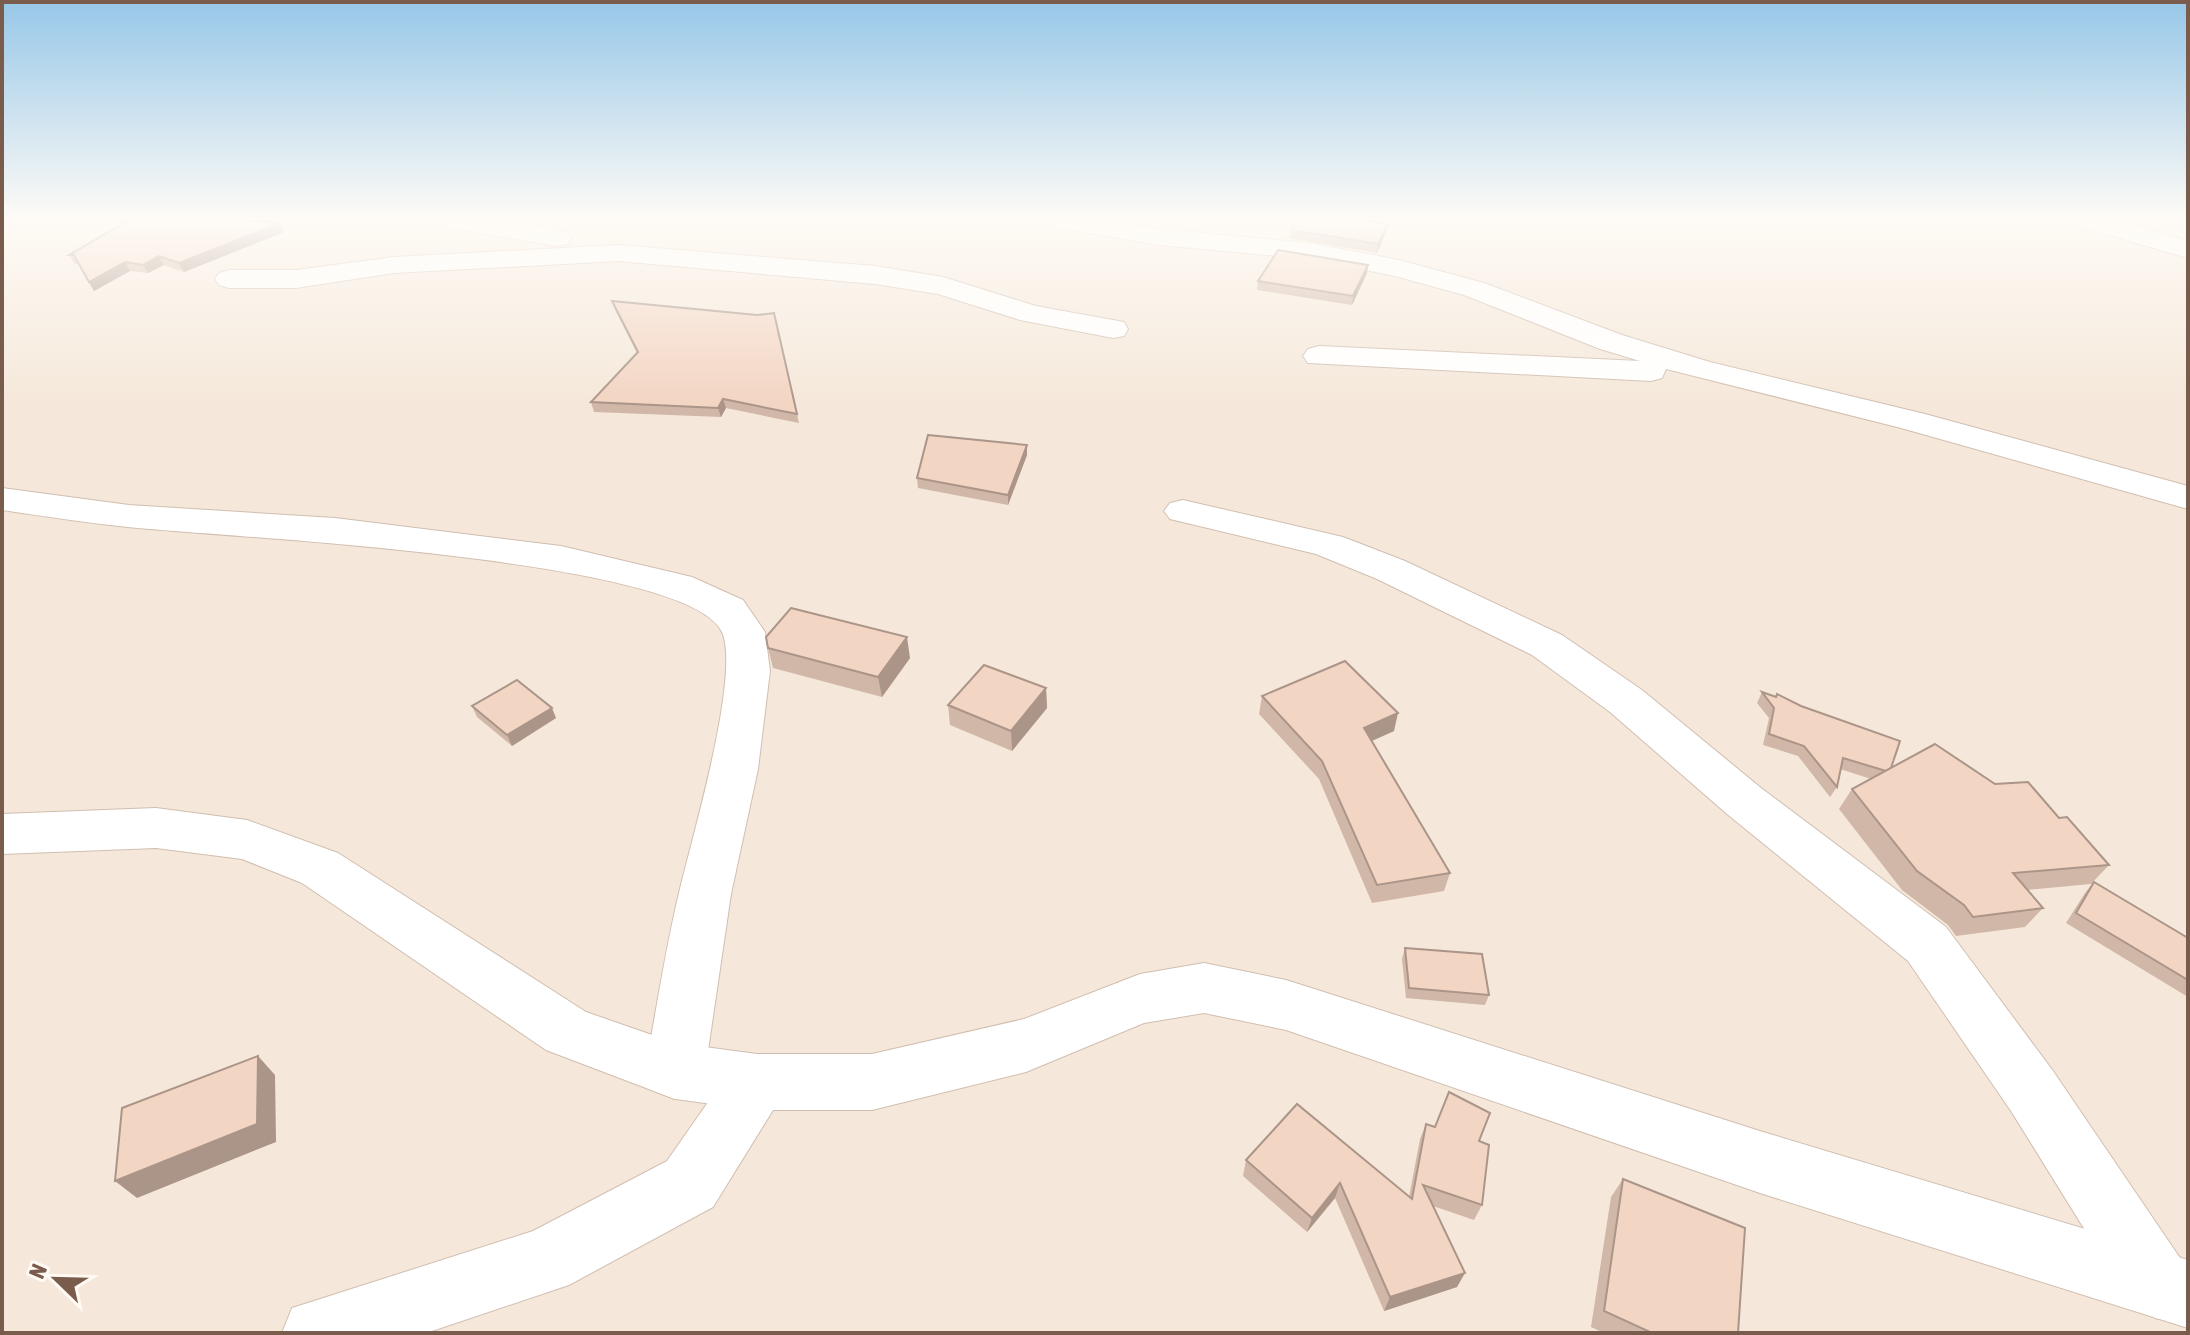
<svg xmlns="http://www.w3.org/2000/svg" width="2190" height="1335" font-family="'Asap Condensed',sans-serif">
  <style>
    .residential { fill: #f5e8da }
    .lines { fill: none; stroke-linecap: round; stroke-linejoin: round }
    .minor-casing { stroke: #d1beb0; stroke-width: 2 }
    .tertiary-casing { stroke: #d1beb0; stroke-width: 2 }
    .minor { fill: #fff; fill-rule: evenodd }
    .tertiary { fill: #fff; fill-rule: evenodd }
    .wall { fill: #d1b7a8 }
    .shaded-wall { fill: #aa9588 }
    .building { fill: #f3d5c3; stroke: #aa9588; stroke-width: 2 }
  </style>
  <rect width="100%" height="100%" fill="#fdf6ec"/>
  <rect class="residential" x="2" y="216" width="2186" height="1117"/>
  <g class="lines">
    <defs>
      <g id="minor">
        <path d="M414,216h62l81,14 10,2 4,6 -4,6 -10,2 -130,-22 -9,-2z"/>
        <path d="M1024,216h61l74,13 151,14 89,17 85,23 138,52 88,27 215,52 263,72v23l-287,-81 -235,-59 -4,9 -11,3 -343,-18 -5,-7 5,-7 11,-3 321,15 -40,-12 -136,-54 -69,-19 -85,-17 -151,-14 -122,-21 -9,-2z"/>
        <path d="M2060,216h42l86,25v17l-124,-36z"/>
        <path d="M618,245l257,21 68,11 93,29 88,16 4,7 -4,7 -11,2 -93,-18 -82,-26 -63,-10 -257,-23 -224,12 -98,15h-67l-10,-3 -4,-6 4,-6 10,-3h67l98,-13z"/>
        <path d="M2,488l127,17 206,13 226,28 131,31 51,23 22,32 5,39 -12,98 -27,125 -26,177 -9,20 -21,8 -21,-8 -9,-20c11,-59 20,-120 34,-178 12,-52 62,-218 43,-261 -34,-75 -504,-95 -594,-105 -42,-4 -84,-11 -126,-17z"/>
        <path d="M1183,500l160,37 62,24 157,74 80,55 119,98 185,139 107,144 129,190c7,18 7,30 0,48l-24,10 -24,-10 -123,-198 -103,-150 -181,-147 -117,-102 -78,-57 -155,-76 -61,-25 -146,-35 -6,-8 6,-8z"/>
        <path d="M757,1054l21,8 9,20 -9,20 -65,105 -144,78 -143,48h-144l10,-25 241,-77 134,-70 69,-99z"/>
      </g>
      <path id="tertiary" d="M156,808l91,12 91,33 248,159 89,31 82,11h115l152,-35 116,-45 64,-11 82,17 477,152 425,128v68l-425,-134 -477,-164 -82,-17 -60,10 -118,49 -154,38h-115l-82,-11 -129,-49 -244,-167 -60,-24 -86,-11 -154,6v-40z"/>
    </defs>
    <use href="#minor" class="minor-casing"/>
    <use href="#tertiary" class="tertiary-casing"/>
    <use href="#minor" class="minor"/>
    <use href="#tertiary" class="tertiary"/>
  </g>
  <g class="wall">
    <path d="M136,216h94l-5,3 59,13 -100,40 -20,-7 -16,8 -18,-2 -36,20 -16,-27h-3l-6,-9z"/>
    <path d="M1291,230l95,2 -9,21 -87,-15z"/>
    <path d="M1367,273l-15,32 -95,-15 1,-9z"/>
    <path d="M612,301l145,14 17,-2 25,110 -73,-15 -5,9 -127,-5 -3,-10 46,-49 -22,-43z"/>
    <path d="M1027,445v10l-19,50 -90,-17 -1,-10z"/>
    <path d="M768,648l142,10 -28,39 -109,-29z"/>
    <path d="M1046,688l1,20 -35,43 -62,-26 -2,-20z"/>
    <path d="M1762,692l14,5 1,-3 114,74 104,16 64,34 50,47 -18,19 -64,6 16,18 -18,19 -69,9 -8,-11 -46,-35 -63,-81 13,-20 19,-10 -31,-10 -3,18 -7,10 -32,-41 -35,-11 6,-27 -12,-15z"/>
    <path d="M1262,696l132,35 -22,10 78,132 -6,18 -72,12 -53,-124 -60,-65z"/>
    <path d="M472,706l84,12 -44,28 -35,-29z"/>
    <path d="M2094,882l94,56v59l-122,-74 19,-30z"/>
    <path d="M1405,948l84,47 -4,10 -79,-7 -4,-39z"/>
    <path d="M1426,1124l53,17 3,64 -8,15 -41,-14 24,81 -73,24 -49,-113 -28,34 -64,-56 3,-16 163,37 11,-58z"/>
    <path d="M1623,1179l115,154h-134l-13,-6 20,-130z"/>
  </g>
  <g class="shaded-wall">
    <path d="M211,216h19l-17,10 -4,-9z"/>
    <path d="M280,223l4,9 -100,40 -5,-9z"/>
    <path d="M1388,224l-2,8 -9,21 1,-9z"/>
    <path d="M159,256l5,9 -16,8 -5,-8z"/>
    <path d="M125,262l5,9 -36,20 -5,-9z"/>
    <path d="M1368,265l-1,8 -15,32 1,-9z"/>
    <path d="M723,399l3,9 -5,9 -3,-9z"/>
    <path d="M1027,445v10l-19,50v-10z"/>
    <path d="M907,637l3,21 -28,39 -4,-20z"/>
    <path d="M1046,688l1,20 -35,43 -1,-20z"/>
    <path d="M552,708l4,10 -44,28 -5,-11z"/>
    <path d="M1398,713l-4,18 -34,15 4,-18z"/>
    <path d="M258,1056l17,19 1,67 -139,56 -22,-17z"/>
    <path d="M1340,1183l-5,15 -28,34 5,-14z"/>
    <path d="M1465,1273l-8,14 -73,24 6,-14z"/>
  </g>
  <g class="building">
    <path d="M136,216h75l-2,1 71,6 -101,40 -20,-7 -16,9 -18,-3 -36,20 -15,-27h-5z"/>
    <path d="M1299,216h44l45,8 -10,20 -87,-14z"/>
    <path d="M1278,250l90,15 -15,31 -95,-15z"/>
    <path d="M612,301l145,14 17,-2 23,101 -74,-15 -5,9 -127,-6 47,-50z"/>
    <path d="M928,435l99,10 -19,50 -91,-17z"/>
    <path d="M791,608l116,29 -29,40 -110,-29 -2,-11z"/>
    <path d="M1345,661l53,52 -34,15 86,145 -73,12 -55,-124 -60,-65z"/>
    <path d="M984,665l62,23 -35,43 -63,-26z"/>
    <path d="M517,680l35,28 -45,27 -35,-29z"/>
    <path d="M1762,692l14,5 1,-3 24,12 99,35 -9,27 -5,3 -43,-13 -6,29 -33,-41 -35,-12 5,-26z"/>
    <path d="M1935,744l60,40 33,-2 31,36 8,-1 42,48 -96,8 30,35 -70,9 -9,-12 -47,-34 -65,-82z"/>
    <path d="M2094,882l94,56v42l-112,-67z"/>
    <path d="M1405,948l77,6 7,41 -80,-7z"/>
    <path d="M258,1056l-1,68 -142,57 7,-73z"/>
    <path d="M1449,1092l41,21 -11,28 10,4 -7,60 -59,-20 42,88 -75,24 -50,-114 -28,35 -66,-58 51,-56 115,95 14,-75 9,3z"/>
    <path d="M1623,1179l122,49 -7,105h-86l-48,-22z"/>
  </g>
  <linearGradient id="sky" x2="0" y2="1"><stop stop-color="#97c7e8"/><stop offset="0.54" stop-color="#fefbf6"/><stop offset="1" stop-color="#fefbf6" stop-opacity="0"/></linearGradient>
  <rect width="2190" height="403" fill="url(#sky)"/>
  <rect width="2190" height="1335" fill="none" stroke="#7a5c4d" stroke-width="8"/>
  <g transform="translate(56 1279) rotate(293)" stroke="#fffaf3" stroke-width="6" paint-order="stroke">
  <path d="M0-6L14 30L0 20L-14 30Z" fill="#7a5c4d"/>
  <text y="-12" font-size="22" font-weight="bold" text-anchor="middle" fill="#7a5c4d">N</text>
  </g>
</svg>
